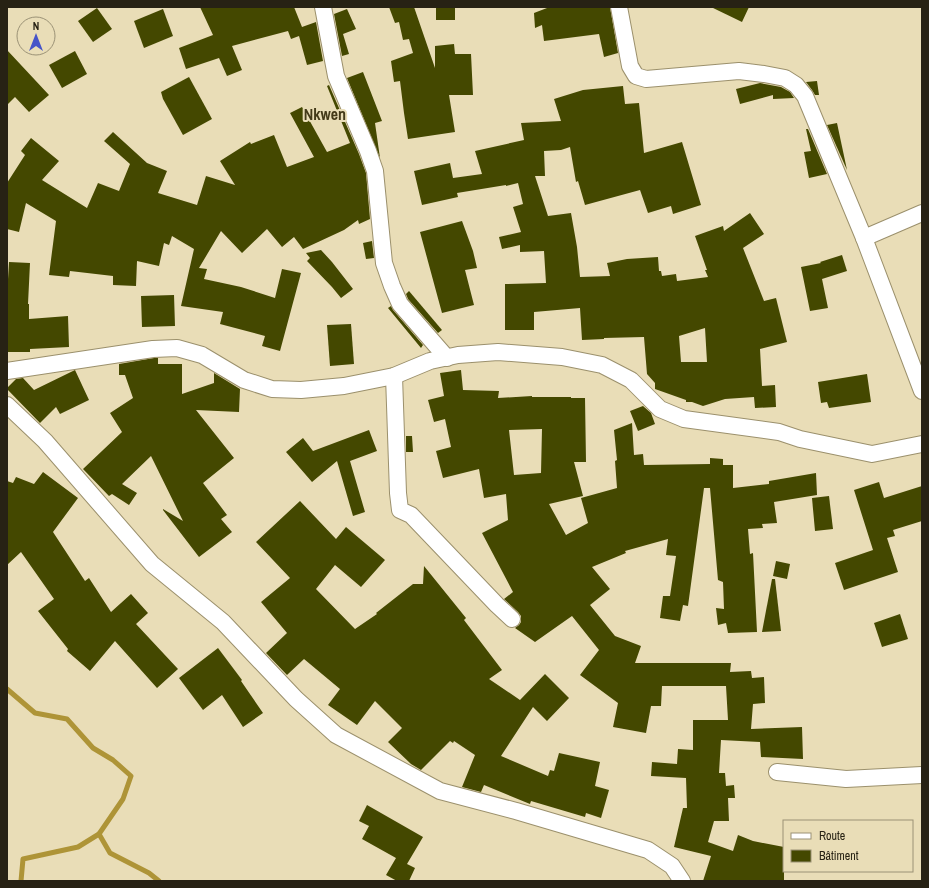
<svg xmlns="http://www.w3.org/2000/svg" width="929" height="888" font-family="'Archivo Narrow',sans-serif">
  <style>
    .lines { fill: none; stroke-linecap: round; stroke-linejoin: round }
    .stream { stroke: #ae9437; stroke-width: 5 }
    .building { fill: #444800; fill-rule: evenodd }
    .minor-casing { stroke: #9b906c; stroke-width: 18 }
    .minor { stroke: #fff; stroke-width: 16 }
    .labels { text-anchor: middle; dominant-baseline: central; stroke-width: 4; stroke-linejoin: round; paint-order: stroke }
    .district-label { font-size: 16px; font-weight: bold; fill: #443a19; stroke: #e9ddb7 }
  </style>
  <rect width="100%" height="100%" fill="#e9ddb7"/>
  <g class="lines">
    <g class="stream">
      <path d="M7,689l28,24 32,6 26,29 20,12 18,16 -8,23 -24,35 11,19 39,20 10,8"/>
      <path d="M21,881l2,-22 55,-12 21,-13"/>
    </g>
  </g>
  <g class="building">
    <path d="M200,7h94l8,20 14,-5 7,39 -16,4 -8,-29 -8,3 -3,-8 -56,15 10,24 -15,6 -8,-18 -33,11 -7,-21 34,-13z"/>
    <path d="M389,7h25l21,61v-22l19,-2 1,10h16l2,41h-24l6,37 -47,7 -4,-26 -4,-32 -6,1 -3,-21 22,-8 -4,-14 -6,1 -4,-18 -4,1z"/>
    <rect x="436" y="7" width="19" height="13"/>
    <path d="M558,7h52l8,46 -14,4 -5,-23 -55,7 -2,-16 -7,3 -1,-15 13,-5z"/>
    <path d="M711,7h38l-7,15z"/>
    <path d="M97,8l15,21 -19,13 -15,-21z"/>
    <path d="M163,9l10,27 -29,12 -10,-27z"/>
    <path d="M347,9l9,20 -13,5 6,20 -7,2 -8,-42z"/>
    <path d="M7,50l42,45 -20,17 -14,-15 -8,8z"/>
    <path d="M75,51l12,23 -25,14 -13,-23z"/>
    <path d="M363,72l19,49 -7,2 5,35 -33,-80z"/>
    <path d="M189,77l23,42 -29,16 -20,-36 -2,-7z"/>
    <path d="M817,81l2,14h-4l-3,-5 -6,-8z"/>
    <path d="M760,83l21,4 9,5 4,6 -21,1v-4l-33,9 -4,-15z"/>
    <path d="M329,85l30,69 7,19 4,46 -11,5 -1,-4 -14,10 -41,19 -9,-12 -12,10 -15,-18 -25,24 -21,-22 -22,37 8,1 -3,10 37,8 34,11 7,-29 19,4 -21,78 -18,-5 3,-10 -45,-12 3,-12 -42,-6 13,-57 -22,-13 -3,9 -5,-2 -5,23 -22,-5 -1,25 -23,-1v-9l-43,-5 -1,6 -20,-2 7,-54 -30,-18 -7,29 -12,-3v-46l18,-28 -4,-4 10,-13 28,23 -17,19 45,28 11,-25 21,8 11,-27 -26,-23 9,-9 34,31 20,8 -9,22 39,12 9,-29 29,9 -15,-24 30,-19 1,2 23,-9 13,32 27,-10 -24,-44 12,-6 25,45 23,-9 -23,-57z"/>
    <path d="M623,86l2,18 14,-1 5,50 38,-11 19,63 -28,9 -2,-8 -23,7 -8,-23 -55,15 -7,-24 -2,1 -6,-35 -9,3 -17,1 1,25h-10l13,40 23,-3 6,34 3,30 30,-1 -3,-13 20,-4 31,-2 1,14h2l1,5 14,-2 1,7 31,-4 -3,-7h2l-12,-34 28,-10 1,5 26,-18 14,21 -21,14 21,53 12,-3 11,44 -27,7 2,37 13,-1 1,22 -21,1 -1,-11 -29,2 -22,7 -11,-4h-6v-2l-31,-11v-6l-8,-9 -3,-37 -40,1v1l-22,1 -2,-32 -46,4v18h-29v-46l41,-1 -2,-32 -24,1v-7l-18,4 -3,-12 22,-5 -8,-25 10,-3 -5,-21 -12,3v-1l-49,8 1,4 -36,8 -8,-34 36,-8 3,15 29,-4 -7,-23 49,-11 -3,-17 40,-2 -7,-22 29,-9zM705,328l2,34h-26l-2,-26z"/>
    <path d="M837,123l10,47 -20,-45z"/>
    <path d="M806,129h2l19,45 -18,4 -5,-26 7,-1z"/>
    <path d="M462,221l11,30 4,17 -12,2 9,35 -32,8 -22,-81z"/>
    <path d="M372,241l2,17 -8,1 -3,-16z"/>
    <path d="M321,250l11,12 21,27 -12,9 -9,-11 -25,-26 3,-3 -4,-5z"/>
    <path d="M842,255l5,16 -25,8 6,29 -18,3 -9,-44 20,-4 -1,-1z"/>
    <path d="M9,262l21,1 -2,41h1v15l39,-3 1,31 -39,2v3h-23v-73h1z"/>
    <path d="M409,291l33,39 -4,3 -30,-34 -2,-5z"/>
    <path d="M174,295l1,31 -33,1 -1,-31z"/>
    <path d="M391,306l2,4 30,35 -2,3 -33,-40z"/>
    <path d="M351,324l3,40 -24,2 -3,-41z"/>
    <path d="M154,358h4v6h24v30l32,-11v-10l26,16 -1,23 -43,-2 38,48 -31,25 24,32 -6,4 11,13 -33,25 -36,-47v-1l20,12 -32,-65 -29,28 15,9 -8,12 -17,-11 -3,2 -26,-27 39,-37 -12,-19 23,-15 -8,-23h-6v-11z"/>
    <path d="M75,370l14,30 -29,14 -4,-7 -16,16 -33,-34v-1l9,-9 7,-1 11,12z"/>
    <path d="M461,370l2,20 36,1 -1,7 34,-2v1h39v1h14l1,64h-12l9,34 -34,8 17,31 22,-12 -7,-25 36,-10 -2,-27 2,-1 -3,-30 18,-7 2,32 9,-1 1,11 66,-1v-6l13,1v6h10v23l36,-4v-3l47,-8 1,22 -43,7 3,21 -15,1 1,4 -15,1 2,25 3,-1 4,79 -29,1 -2,-10 -8,2 -2,-17 8,1 -1,-27 -5,-2 -8,-92h-6l-16,118 -5,-1 -3,16 -20,-3 3,-22h7l6,-40 -10,-1 2,-16 -43,12 1,2 -34,14 18,22 -20,16 25,31 26,10 -6,17h96l-1,9 21,-1 1,7 12,-1 1,26 -12,1 -2,25 51,-2 1,32 -42,-2 -1,-15 -39,-2 -2,33h6l1,13 8,-1 1,13h-7l1,23h-15l-6,21 25,9 5,-16 15,6 31,6v34h-81l8,-25 -37,-9 9,-39h4l-1,-30 -35,-2 1,-14 25,2 1,-15 15,1v-30h35l-2,-34h-64l-1,20h-10l-5,27 -33,-6 5,-24 -38,-28 19,-25 -27,-34 -37,26 -20,-14 4,-3 2,-3v-6l-3,-4 -14,-13 9,-7 -31,-59 26,-13 -2,-26 -22,4 -5,-29 -36,9 -7,-27 15,-4 -6,-28 -11,3 -6,-22 16,-4 -4,-23zM542,429l-1,44 -27,2 -5,-45z"/>
    <path d="M867,374l4,28 -42,6 -2,-6 -6,1 -3,-21z"/>
    <path d="M643,406l8,7 4,11 -17,7 -8,-20z"/>
    <path d="M369,430l8,21 -27,10 15,51 -12,4 -16,-55 -25,21 -26,-30 17,-14 10,13z"/>
    <path d="M406,436h6l1,16h-7z"/>
    <path d="M43,472l35,26 -25,34 32,49 4,-3 22,34 20,-18 17,19 -12,11 42,45 -21,19 -42,-47 -25,30 -23,-20 1,-2 -30,-38 16,-12 -33,-47 -14,13v-84l6,2 3,-6 18,7z"/>
    <path d="M879,482l5,16 38,-12v35l-29,9 2,6 -8,2 11,34 -54,18 -9,-27 38,-13 -19,-60z"/>
    <path d="M829,496l4,33 -18,2 -3,-33z"/>
    <path d="M300,501l36,38 10,-12 39,33 -24,27 -26,-22 -19,24 39,40 22,-15 -1,-1 37,-29h10l1,-18 42,52 -2,2 38,50 -13,9 31,21 25,-26 24,24 -22,23 -14,-14 -32,49 47,20 2,-6 4,1 5,-18 41,9 -5,24 14,4 -8,28 -15,-5 -1,4 -54,-16 -1,3 -46,-19 -3,7 -19,-5 13,-32 -21,-14 -1,2 -3,-2 -29,29 -10,-6 -23,-22 14,-14 -27,-27 -18,24 -29,-20 12,-16 -36,-30 -17,16 -21,-22 21,-20 -26,-31 29,-24 -34,-36z"/>
    <path d="M776,561l14,3 -3,15 -14,-3z"/>
    <path d="M772,579h3l6,52 -19,1z"/>
    <path d="M900,614l8,25 -26,8 -8,-24z"/>
    <path d="M218,648l24,32 -1,1 22,32 -20,14 -21,-32 -19,15 -24,-32z"/>
    <path d="M367,805l56,32 -16,27 8,4 -6,13h-12l-11,-6 10,-17 -34,-19 7,-13 -10,-5z"/>
  </g>
  <g class="lines">
    <defs>
      <g id="minor">
        <path d="M323,7l13,69 32,75 7,20 9,92 8,23 8,18 47,54"/>
        <path d="M619,7l11,59 6,10 10,3 93,-8 25,3 21,4 11,7 9,11 59,142 58,153"/>
        <path d="M864,238l58,-25"/>
        <path d="M7,371l146,-22 24,-1 25,7 42,25 28,9 29,1 43,-4 50,-10 36,-15 28,-6 40,-3 64,5 40,8 29,15 29,29 24,10 95,13 21,7 72,15 50,-10"/>
        <path d="M394,376l4,117 2,17 11,5 86,90 15,14"/>
        <path d="M7,405l38,36 107,123 71,58 73,77 40,36 104,56 76,20 132,39 24,16 10,15"/>
        <path d="M777,772l69,7 76,-4"/>
      </g>
    </defs>
    <use href="#minor" class="minor-casing"/>
    <use href="#minor" class="minor"/>
  </g>
  <g class="labels">
    <g class="district-label">
      <text x="325" y="114">Nkwen</text>
    </g>
  </g>
  <rect width="929" height="888" fill="none" stroke="#272214" stroke-width="16"/>
  <rect x="783" y="820" width="130" height="52" fill="#e9ddb7" stroke="#9b9276"/>
  <rect x="791" y="833" width="20" height="6" fill="#ffffff" stroke="#9b9276"/>
  <text x="819" y="840" font-size="12" fill="#272214">Route</text>
  <rect x="791" y="850" width="20" height="12" fill="#444800" stroke="#9b9276"/>
  <text x="819" y="860" font-size="12" fill="#272214">Bâtiment</text>
  <g transform="translate(36 36)"><circle r="19" fill="#e9ddb7" stroke="#9b9276"/>
  <path d="M0-3L7 15L0 10L-7 15Z" fill="#4654c8"/>
  <text y="-6" font-size="11" font-weight="bold" text-anchor="middle" fill="#272214">N</text>
  </g>
</svg>
